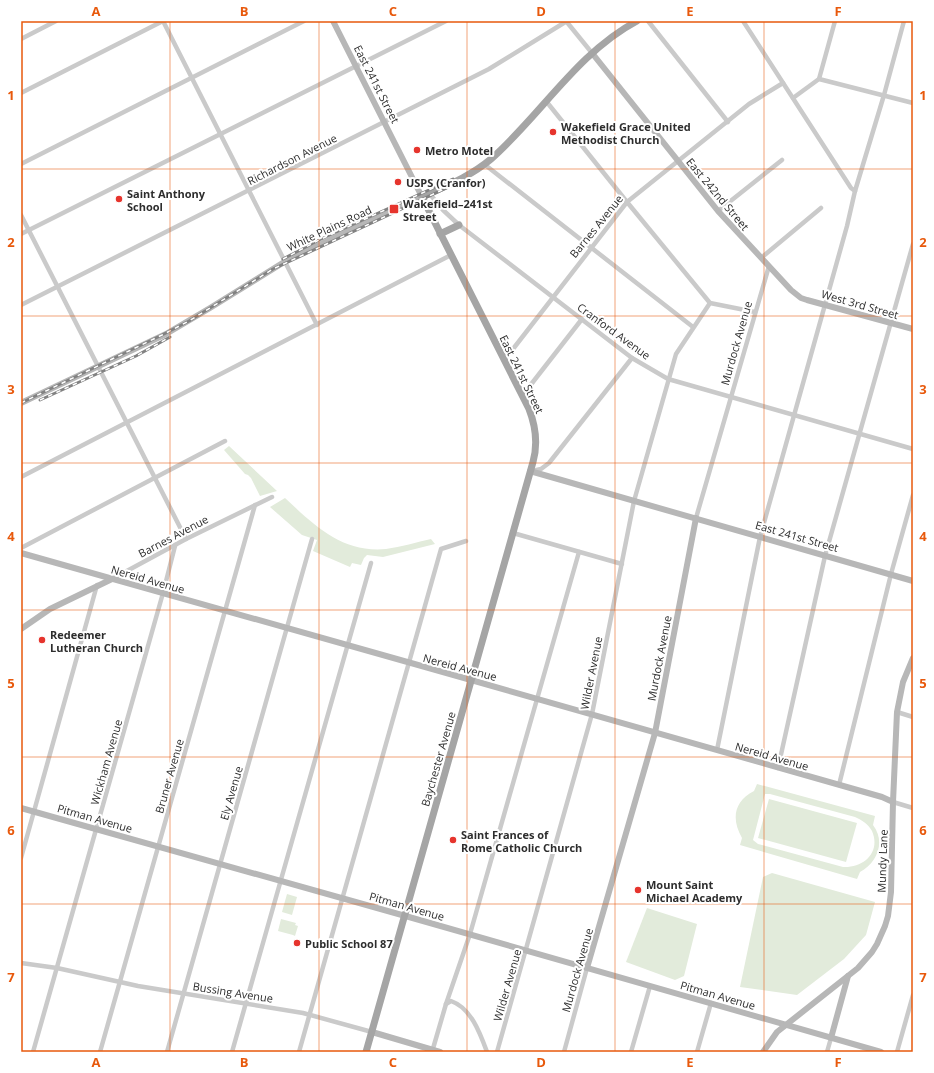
<svg xmlns="http://www.w3.org/2000/svg" width="934" height="1073" font-family="'Open Sans',sans-serif">
  <style>
    .green { fill: #e2ebdb; fill-rule: evenodd }
    .lines { fill: none; stroke-linecap: round; stroke-linejoin: round }
    .street { stroke: #cacaca; stroke-width: 4.5 }
    .secondary { stroke: #b7b7b7; stroke-width: 6 }
    .primary { stroke: #a5a5a5; stroke-width: 7 }
    .rail-casing { stroke: #828282; stroke-width: 3 }
    .rail { stroke: #fff; stroke-width: 1.5; stroke-dasharray: 4.5; stroke-linecap: butt }
    .grid { fill: none; stroke: #e8590c; stroke-width: 1; stroke-opacity: 0.55 }
    .poi-dot { fill: #e6342d; stroke: #fff; stroke-width: 1.5 }
    .labels { text-anchor: middle; dominant-baseline: central; stroke-width: 4; stroke-linejoin: round; paint-order: stroke }
    .street-label { font-size: 11px; fill: #2d2d2d; stroke: #fff }
    .poi-label { font-size: 11px; font-weight: bold; fill: #2d2d2d; stroke: #fff; text-anchor: start }
    .neatline { fill: none; stroke: #e8590c; stroke-width: 1.5 }
    .grid-label { font-size: 13px; text-anchor: middle; font-weight: bold; fill: #e8590c }
  </style>
  <rect width="100%" height="100%" fill="#fff"/>
  <g class="green">
    <path d="M229,446l48,45 -17,5 -9,-18 -3,-3 -3,-1 -21,-24z"/>
    <path d="M285,498c30,28 57,55 101,51 15,-2 31,-7 45,-10l4,5 -52,13 -16,-2 -3,3 -3,7 -9,-2 -2,4 -37,-16 4,-11 -15,-5 -32,-28z"/>
    <path d="M757,784l118,32 -2,9c13,17 4,38 -13,47l-3,7 -117,-34 2,-7c-11,-19 -8,-37 12,-47zM765,794h5l85,23c7,3 13,7 17,14 9,21 -8,37 -29,36l-85,-23 -5,-4z"/>
    <path d="M769,799l88,24 -11,39 -88,-24z"/>
    <path d="M772,873l103,29 -9,33 -22,24 -47,36 -57,-8 23,-110z"/>
    <path d="M287,894l10,3 -5,18 -10,-3z"/>
    <path d="M647,908l50,16 -13,52 -9,4 -49,-18z"/>
    <path d="M281,919l15,4 -1,2 3,1 -3,10 -2,-1 -15,-4z"/>
  </g>
  <g class="lines">
    <g class="street">
      <path d="M163,21l154,304"/>
      <path d="M566,21l26,32"/>
      <path d="M648,21l80,101"/>
      <path d="M743,21l108,167 4,3"/>
      <path d="M21,39l35,-18"/>
      <path d="M819,79l16,-58"/>
      <path d="M21,93l142,-72"/>
      <path d="M793,98l26,-19 94,24"/>
      <path d="M546,101l81,101 83,101 45,9"/>
      <path d="M21,164l283,-143"/>
      <path d="M484,164l209,163"/>
      <path d="M429,193l14,17 16,15 173,133 36,21 245,70"/>
      <path d="M718,211l64,-51"/>
      <path d="M21,215l165,324"/>
      <path d="M21,234l425,-213"/>
      <path d="M761,258l60,-50"/>
      <path d="M21,305l468,-236 78,-48"/>
      <path d="M502,357l6,-2 5,-6 114,-147 122,-98 34,-21"/>
      <path d="M520,393l9,-6 53,-68"/>
      <path d="M532,471l9,-2 8,-6 83,-105"/>
      <path d="M21,477l430,-222"/>
      <path d="M696,518l73,-252"/>
      <path d="M513,533l109,31"/>
      <path d="M21,548l204,-107"/>
      <path d="M112,579l74,-40 86,-42"/>
      <path d="M897,712l16,5"/>
      <path d="M717,750l43,-213 87,-311 8,-35 29,-96 20,-74"/>
      <path d="M778,768l47,-212 88,-312"/>
      <path d="M839,785l52,-211 22,-79"/>
      <path d="M893,802l20,6"/>
      <path d="M21,858l76,-273"/>
      <path d="M21,963l36,5 81,18 165,27 69,19"/>
      <path d="M446,1004l5,-3c20,7 29,32 36,51"/>
      <path d="M33,1052l130,-459 12,-47"/>
      <path d="M100,1052l155,-547"/>
      <path d="M167,1052l145,-513"/>
      <path d="M232,1052l139,-489"/>
      <path d="M299,1052l142,-503 25,-8"/>
      <path d="M432,1052l14,-48 24,-70 109,-382"/>
      <path d="M497,1052l95,-338 42,-213 42,-147 34,-51"/>
      <path d="M564,1052l23,-84"/>
      <path d="M631,1052l19,-66"/>
      <path d="M697,1052l14,-49"/>
      <path d="M827,1052l4,-14"/>
      <path d="M897,1052l16,-57"/>
    </g>
    <g class="secondary">
      <path d="M592,53l126,158 73,79 10,8 6,2 106,29"/>
      <path d="M21,403l145,-69 44,-26 79,-49 133,-62 -89,-176"/>
      <path d="M530,471l383,110"/>
      <path d="M21,553l436,123 425,121 11,5"/>
      <path d="M21,629l29,-20 62,-30"/>
      <path d="M21,808l388,109 472,135"/>
      <path d="M587,968l68,-235 41,-215"/>
      <path d="M372,1032l68,20"/>
      <path d="M831,1038l17,-62"/>
      <path d="M763,1052l14,-20 81,-64 14,-16 5,-8 8,-18 3,-10 3,-24 2,-90 4,-90 6,-30 10,-24"/>
    </g>
    <g class="primary">
      <path d="M440,234l19,-9"/>
      <path d="M366,1052l167,-590c5,-18 3,-35 -4,-53l-107,-212c24,-11 49,-21 69,-38 50,-44 86,-106 146,-138"/>
    </g>
    <defs>
      <g id="rail">
        <path d="M283,259l36,-19 134,-61"/>
        <path d="M40,400l96,-44 34,-19"/>
        <path d="M21,403l141,-68 27,-14 84,-52 182,-85"/>
      </g>
    </defs>
    <use href="#rail" class="rail-casing"/>
    <use href="#rail" class="rail"/>
  </g>
  <path class="grid" d="M170,21v1031M319,21v1031M467,21v1031M615,21v1031M764,21v1031M21,169h892M21,316h892M21,463h892M21,610h892M21,757h892M21,904h892"/>
  <g class="poi-dot">
    <circle cx="553" cy="132" r="4"/>
    <circle cx="417" cy="150" r="4"/>
    <circle cx="398" cy="182" r="4"/>
    <circle cx="119" cy="199" r="4"/>
    <rect x="389" y="204" width="10" height="10" rx="2"/>
    <circle cx="42" cy="640" r="4"/>
    <circle cx="453" cy="840" r="4"/>
    <circle cx="638" cy="890" r="4"/>
    <circle cx="297" cy="943" r="4"/>
  </g>
  <g class="labels">
    <g class="street-label">
      <text transform="translate(377 84) rotate(63)">East 241st Street</text>
      <text transform="translate(292 159) rotate(-27)">Richardson Avenue</text>
      <text transform="translate(718 194) rotate(50)">East 242nd Street</text>
      <text transform="translate(596 226) rotate(-51)">Barnes Avenue</text>
      <text transform="translate(329 228) rotate(-25)">White Plains Road</text>
      <text transform="translate(860 304) rotate(16)">West 3rd Street</text>
      <text transform="translate(614 331) rotate(36)">Cranford Avenue</text>
      <text transform="translate(736 343) rotate(-74)">Murdock Avenue</text>
      <text transform="translate(522 374) rotate(64)">East 241st Street</text>
      <text transform="translate(173 536) rotate(-28)">Barnes Avenue</text>
      <text transform="translate(797 536) rotate(16)">East 241st Street</text>
      <text transform="translate(148 579) rotate(16)">Nereid Avenue</text>
      <text transform="translate(659 658) rotate(-79)">Murdock Avenue</text>
      <text transform="translate(460 667) rotate(15)">Nereid Avenue</text>
      <text transform="translate(591 673) rotate(-79)">Wilder Avenue</text>
      <text transform="translate(772 756) rotate(16)">Nereid Avenue</text>
      <text transform="translate(438 759) rotate(-74)">Baychester Avenue</text>
      <text transform="translate(106 762) rotate(-74)">Wickham Avenue</text>
      <text transform="translate(169 776) rotate(-74)">Bruner Avenue</text>
      <text transform="translate(231 793) rotate(-74)">Ely Avenue</text>
      <text transform="translate(95 818) rotate(16)">Pitman Avenue</text>
      <text transform="translate(882 861) rotate(-88)">Mundy Lane</text>
      <text transform="translate(407 906) rotate(16)">Pitman Avenue</text>
      <text transform="translate(577 970) rotate(-74)">Murdock Avenue</text>
      <text transform="translate(507 985) rotate(-74)">Wilder Avenue</text>
      <text transform="translate(233 992) rotate(9)">Bussing Avenue</text>
      <text transform="translate(718 995) rotate(16)">Pitman Avenue</text>
    </g>
    <g class="poi-label">
      <text x="561" y="126">Wakefield Grace United<tspan x="561" dy="13">Methodist Church</tspan></text>
      <text x="425" y="150">Metro Motel</text>
      <text x="406" y="182">USPS (Cranfor)</text>
      <text x="127" y="193">Saint Anthony<tspan x="127" dy="13">School</tspan></text>
      <text x="403" y="203">Wakefield–241st<tspan x="403" dy="13">Street</tspan></text>
      <text x="50" y="634">Redeemer<tspan x="50" dy="13">Lutheran Church</tspan></text>
      <text x="461" y="834">Saint Frances of<tspan x="461" dy="13">Rome Catholic Church</tspan></text>
      <text x="646" y="884">Mount Saint<tspan x="646" dy="13">Michael Academy</tspan></text>
      <text x="305" y="943">Public School 87</text>
    </g>
  </g>
  <rect width="934" height="1073" fill="none" stroke="#ffffff" stroke-width="44"/>
  <rect x="22" y="22" width="890" height="1029" class="neatline"/>
  <g class="grid-label">
    <text x="96" y="16">A</text>
    <text x="244" y="16">B</text>
    <text x="393" y="16">C</text>
    <text x="541" y="16">D</text>
    <text x="690" y="16">E</text>
    <text x="838" y="16">F</text>
    <text x="11" y="100">1</text>
    <text x="923" y="100">1</text>
    <text x="11" y="247">2</text>
    <text x="923" y="247">2</text>
    <text x="11" y="394">3</text>
    <text x="923" y="394">3</text>
    <text x="11" y="541">4</text>
    <text x="923" y="541">4</text>
    <text x="11" y="688">5</text>
    <text x="923" y="688">5</text>
    <text x="11" y="835">6</text>
    <text x="923" y="835">6</text>
    <text x="11" y="982">7</text>
    <text x="923" y="982">7</text>
    <text x="96" y="1067">A</text>
    <text x="244" y="1067">B</text>
    <text x="393" y="1067">C</text>
    <text x="541" y="1067">D</text>
    <text x="690" y="1067">E</text>
    <text x="838" y="1067">F</text>
  </g>
</svg>
